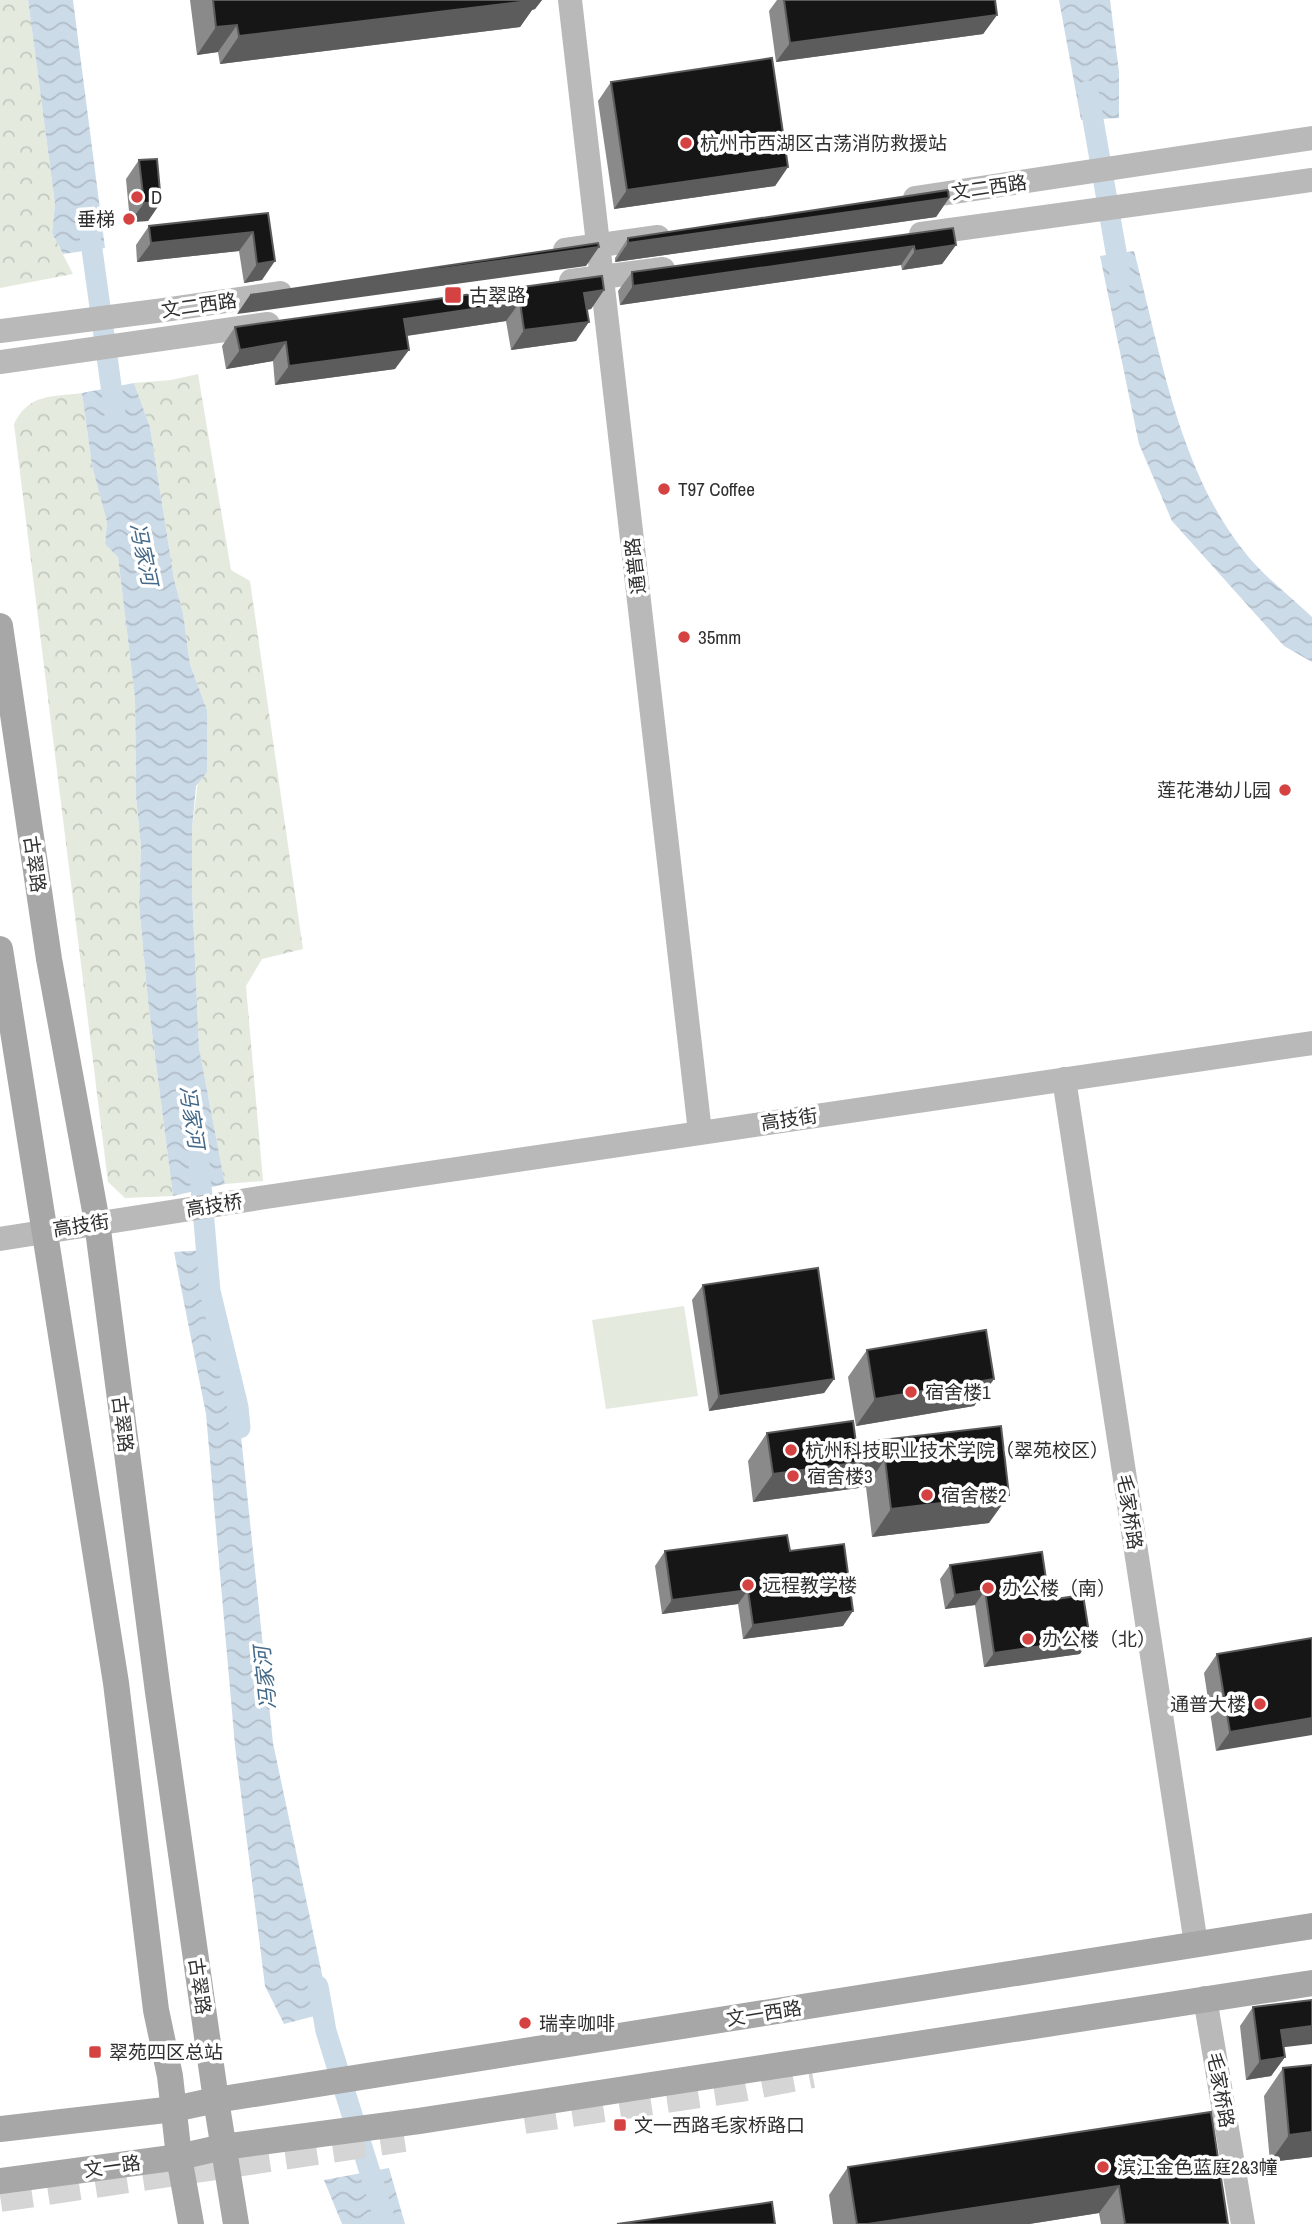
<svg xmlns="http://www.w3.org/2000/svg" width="1312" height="2224" font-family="'Archivo Narrow','Noto Sans SC',sans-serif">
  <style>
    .park { fill: url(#park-crowns) }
    .pitch { fill: #e4eade }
    .water { fill: url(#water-waves) }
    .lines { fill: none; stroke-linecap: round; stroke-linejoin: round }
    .canal { stroke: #ccdbe8; stroke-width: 21 }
    .highway-tunnel { stroke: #d5d5d5; stroke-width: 32; stroke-dasharray: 32 16; stroke-linecap: butt }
    .secondary { stroke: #b9b9b9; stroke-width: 24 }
    .primary { stroke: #a7a7a7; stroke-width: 26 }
    .wall { fill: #8a8a8a }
    .shaded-wall { fill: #5c5c5c }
    .building { fill: #161616; stroke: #5c5c5c; stroke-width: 2 }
    .poi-dot { fill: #d54242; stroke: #fff; stroke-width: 2.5 }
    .labels { text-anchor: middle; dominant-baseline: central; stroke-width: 7; stroke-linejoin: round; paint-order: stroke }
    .poi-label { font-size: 19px; fill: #2f2f2f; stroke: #fff; text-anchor: start }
    .street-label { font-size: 19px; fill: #2f2f2f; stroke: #fff }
    .water-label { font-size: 21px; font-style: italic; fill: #446989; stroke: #fff }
  </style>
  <defs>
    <pattern id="park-crowns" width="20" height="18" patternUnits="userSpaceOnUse" patternTransform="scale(1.75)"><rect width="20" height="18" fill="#e4eade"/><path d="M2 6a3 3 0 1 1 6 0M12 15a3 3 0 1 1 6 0" fill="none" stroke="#c4c9bf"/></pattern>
    <pattern id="water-waves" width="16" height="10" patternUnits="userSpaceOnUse" patternTransform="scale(1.75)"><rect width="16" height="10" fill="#ccdbe8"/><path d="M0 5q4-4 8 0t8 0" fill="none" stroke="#b0bcc7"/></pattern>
  </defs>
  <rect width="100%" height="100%" fill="#fff"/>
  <g class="park">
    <path d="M0,0h28l27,204 -3,29 21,41 -73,14z"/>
    <path d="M198,374l33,196 19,11 53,368 -41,10 -16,27 17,195 -38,3 -26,-136 -7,-158v-61l15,-119 -17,-46 -7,-51 -9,-34 -24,-152 -16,-44 37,-3z"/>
    <path d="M82,393l10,73 15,56 -2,22 13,12 17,142 1,99 5,50 -2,57 9,97 25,195 -48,2 -17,-16 -94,-758c15,-31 38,-27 68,-31z"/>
  </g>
  <path class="pitch" d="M684,1306l14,90 -92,13 -14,-89z"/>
  <g class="water">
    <path d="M28,0h45l32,248 -42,6 -11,-21 3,-29z"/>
    <path d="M1059,0h51l9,72v46l-38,2z"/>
    <path d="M1134,251c26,99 44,217 109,299 18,24 47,46 69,67v45l-28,-16 -112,-125 -33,-77 -39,-188z"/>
    <path d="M134,383l16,44 24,152 9,34 7,51 17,46v62l-11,14 -4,43v61l7,158 26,136 -52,12 -25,-195 -9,-97 2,-57 -5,-50 -1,-99 -17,-141 -13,-13 2,-22 -15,-56 -10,-73z"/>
    <path d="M207,1250l3,41 28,116 35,336 57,269 -46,12 -19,-38 -30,-240 -29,-332 -32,-162z"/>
    <path d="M389,2168l16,56h-63l-18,-44z"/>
  </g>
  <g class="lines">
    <g class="canal">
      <path d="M1088,91l33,189"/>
      <path d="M88,221l27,193"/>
      <path d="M199,1163l11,128 28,116 2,21"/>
      <path d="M318,1986l8,45 60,193"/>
    </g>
    <g class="highway-tunnel">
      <path d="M524,2118l216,-32 72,-14"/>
      <path d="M0,2196l404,-60"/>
    </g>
    <g class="secondary">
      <path d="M570,0l130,1132"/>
      <path d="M915,198l397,-60"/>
      <path d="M921,234l391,-54"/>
      <path d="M565,250l93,-13"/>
      <path d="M571,281l92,-12"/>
      <path d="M0,331l164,-21 116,-17"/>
      <path d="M0,362l268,-38"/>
      <path d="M1064,1079l132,865"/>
      <path d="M0,1239l266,-42 1046,-154"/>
      <path d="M1205,1998l38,226"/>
    </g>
    <g class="primary">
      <path d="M0,626l49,333 48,263 61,470 58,408 20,124"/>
      <path d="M0,949l116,734 40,327 14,66 9,81 12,67"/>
      <path d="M0,2129l174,-20 42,-9 1096,-174"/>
      <path d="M0,2181l179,-24 44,-10 196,-26 893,-138"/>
    </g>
  </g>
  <g class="wall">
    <path d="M190,0h352l-7,9 -3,1 -12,17 -300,37 -2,-12 -21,3z"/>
    <path d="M777,0h218l2,15 -14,19 -207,28 -7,-51z"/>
    <path d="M611,82l177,85 -13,19 -161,23 -16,-108z"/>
    <path d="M139,160l22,42 -13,19 -18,1 -4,-43z"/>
    <path d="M949,198l-13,19 -321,45v-4l13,-20z"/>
    <path d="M268,213l-6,67 -18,3 -5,-32 -102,11 -1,-17 13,-19z"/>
    <path d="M953,228l3,17 -14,19 -40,6 -1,-5 -281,40 -2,-14 14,-19z"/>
    <path d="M604,290l-13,19 -4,1 -11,31 -65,9 -5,-29 -99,15 -12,33 -120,16 -2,-24 -47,8 -4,-23 13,-19z"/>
    <path d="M703,1285l131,94 -10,14 -115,18 -17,-111z"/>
    <path d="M867,1350l127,29 -20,27 -118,20 -8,-49z"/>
    <path d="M1001,1426l-12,97 -117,14 -6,-50 -113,15 -5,-41 19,-28 89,10z"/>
    <path d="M665,1551h125l53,75 -100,13 -5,-35 -76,10 -7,-48z"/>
    <path d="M950,1565l99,35 31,54 -96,13 -9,-62 -30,4 -5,-30z"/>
    <path d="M1312,1638l-96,113 -12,-78 13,-19z"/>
    <path d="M1253,2007l30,40 2,10 -14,19 -25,4 -6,-54z"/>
    <path d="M1283,2068l29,89 -42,5 -6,-66z"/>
    <path d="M1211,2112l17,112h-127l-2,-11 -70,11h-196l-4,-29 19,-28z"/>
  </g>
  <g class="shaded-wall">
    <path d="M525,0h17l-7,9 -3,1 -12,17 -300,37 19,-28z"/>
    <path d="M997,15l-14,19 -207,28 14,-19z"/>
    <path d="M237,25l-19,27 -21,3 19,-28z"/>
    <path d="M788,167l-13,19 -161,23 13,-19z"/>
    <path d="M949,198l-13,19 -321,45 13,-19z"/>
    <path d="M161,202l-13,19 -18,1 14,-19z"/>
    <path d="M253,232l-14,19 -102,11 14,-19z"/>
    <path d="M956,245l-14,19 -40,6 13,-19z"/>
    <path d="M914,246l-13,19 -281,40 13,-19z"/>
    <path d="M599,247l-13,19 -349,48 13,-19z"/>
    <path d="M275,261l-13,19 -18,3 13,-19z"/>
    <path d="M604,290l-13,19 -20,3 13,-19z"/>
    <path d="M520,302l-14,19 -115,17 13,-19z"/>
    <path d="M589,322l-13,19 -65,9 13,-20z"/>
    <path d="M286,342l-13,19 -47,8 14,-19z"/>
    <path d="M409,350l-14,19 -120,16 14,-19z"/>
    <path d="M834,1379l-10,14 -115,18 10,-15z"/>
    <path d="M994,1379l-20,27 -118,20 19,-27z"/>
    <path d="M885,1459l-19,28 -113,15 20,-28z"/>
    <path d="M1009,1495l-20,28 -117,14 19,-28z"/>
    <path d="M748,1590l-10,14 -76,10 10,-14z"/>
    <path d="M985,1590l-10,15 -30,4 10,-14z"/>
    <path d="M853,1611l-10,15 -100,13 10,-14z"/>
    <path d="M1090,1639l-10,15 -96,13 10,-14z"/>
    <path d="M1312,1718v17l-96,16 14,-19z"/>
    <path d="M1312,2026v18l-45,5 14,-19z"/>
    <path d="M1285,2057l-14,19 -25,4 14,-19z"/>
    <path d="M1312,2132v25l-42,5 19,-27z"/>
    <path d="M1119,2186l-20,27 -70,11h-161z"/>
  </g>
  <g class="building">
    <path d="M213,0h324l-298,36 -2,-11 -21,2z"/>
    <path d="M784,0h211l2,15 -207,28z"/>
    <path d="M772,58l16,109 -161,23 -16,-108z"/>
    <path d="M157,159l4,43 -17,1 -5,-43z"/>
    <path d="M948,190l1,8 -321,45v-5z"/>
    <path d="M268,213l7,48 -18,3 -4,-32 -102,11 -2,-17z"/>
    <path d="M953,228l3,17 -41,6 -1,-5 -281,40 -1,-14z"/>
    <path d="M598,243l1,4 -349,48z"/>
    <path d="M602,276l2,14 -20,3 5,29 -65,8 -4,-28 -116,17 5,31 -120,16 -3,-24 -46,8 -5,-23z"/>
    <path d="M818,1268l16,111 -115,17 -16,-111z"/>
    <path d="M986,1330l8,49 -119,20 -8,-49z"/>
    <path d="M853,1421l3,22 145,-17 8,69 -118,14 -6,-50 -112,15 -6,-41z"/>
    <path d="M787,1535l3,16 54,-7 9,67 -100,14 -5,-35 -76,10 -7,-49z"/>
    <path d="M1042,1552l7,48 34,-5 7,44 -96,14 -9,-63 -30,5 -5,-30z"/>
    <path d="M1312,1638v80l-82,14 -13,-78z"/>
    <path d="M1312,2000v26l-31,4 4,27 -25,4 -7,-54z"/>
    <path d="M1312,2065v67l-23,3 -6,-67z"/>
    <path d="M1211,2112l17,112h-103l-6,-38 -251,38h-11l-9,-57z"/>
    <path d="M772,2202l3,22h-158z"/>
  </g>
  <g class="poi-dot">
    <circle cx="686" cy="143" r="7"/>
    <circle cx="137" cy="197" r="7"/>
    <circle cx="129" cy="219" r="7"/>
    <rect x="444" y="286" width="18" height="18" rx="3.5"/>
    <circle cx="664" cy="489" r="7"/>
    <circle cx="684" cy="637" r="7"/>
    <circle cx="1285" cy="790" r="7"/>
    <circle cx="911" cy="1392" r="7"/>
    <circle cx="791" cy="1450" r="7"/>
    <circle cx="793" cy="1476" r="7"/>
    <circle cx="927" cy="1495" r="7"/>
    <circle cx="748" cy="1585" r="7"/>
    <circle cx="988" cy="1588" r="7"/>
    <circle cx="1028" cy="1639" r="7"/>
    <circle cx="1260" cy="1704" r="7"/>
    <circle cx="525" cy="2023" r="7"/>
    <rect x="88" y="2045" width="14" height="14" rx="3.5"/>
    <rect x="613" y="2118" width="14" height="14" rx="3.5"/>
    <circle cx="1103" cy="2167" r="7"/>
  </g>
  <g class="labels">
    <g class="poi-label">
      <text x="700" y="143">杭州市西湖区古荡消防救援站</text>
      <text x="151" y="197">D</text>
      <text x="115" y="219" text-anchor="end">垂梯</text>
      <text x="469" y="295">古翠路</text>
      <text x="678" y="489">T97 Coffee</text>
      <text x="698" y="637">35mm</text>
      <text x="1271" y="790" text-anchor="end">莲花港幼儿园</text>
      <text x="925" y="1392">宿舍楼1</text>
      <text x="805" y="1450">杭州科技职业技术学院（翠苑校区）</text>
      <text x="807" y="1476">宿舍楼3</text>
      <text x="941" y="1495">宿舍楼2</text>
      <text x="762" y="1585">远程教学楼</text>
      <text x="1002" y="1588">办公楼（南）</text>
      <text x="1042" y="1639">办公楼（北）</text>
      <text x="1246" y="1704" text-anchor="end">通普大楼</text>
      <text x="539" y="2023">瑞幸咖啡</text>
      <text x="109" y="2052">翠苑四区总站</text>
      <text x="634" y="2125">文一西路毛家桥路口</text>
      <text x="1117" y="2167">滨江金色蓝庭2&amp;3幢</text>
    </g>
    <g class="street-label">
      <text transform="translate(989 187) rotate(-8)">文二西路</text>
      <text transform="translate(199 305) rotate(-8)">文二西路</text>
      <text transform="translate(635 566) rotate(-97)">通普路</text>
      <text transform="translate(35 864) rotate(82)">古翠路</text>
      <text transform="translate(789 1119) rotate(-8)">高技街</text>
      <text transform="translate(214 1205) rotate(-9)">高技桥</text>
      <text transform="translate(81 1225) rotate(-9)">高技街</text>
      <text transform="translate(123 1424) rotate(83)">古翠路</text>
      <text transform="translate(1130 1512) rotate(81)">毛家桥路</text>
      <text transform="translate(200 1986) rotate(82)">古翠路</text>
      <text transform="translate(764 2013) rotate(-9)">文一西路</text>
      <text transform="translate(1221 2090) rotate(80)">毛家桥路</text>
      <text transform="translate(112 2166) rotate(-8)">文一路</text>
    </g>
    <g class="water-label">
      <text transform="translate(144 554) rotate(78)">冯家河</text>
      <text transform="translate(192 1117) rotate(81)">冯家河</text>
      <text transform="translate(265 1678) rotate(-96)">冯家河</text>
    </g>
  </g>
</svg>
